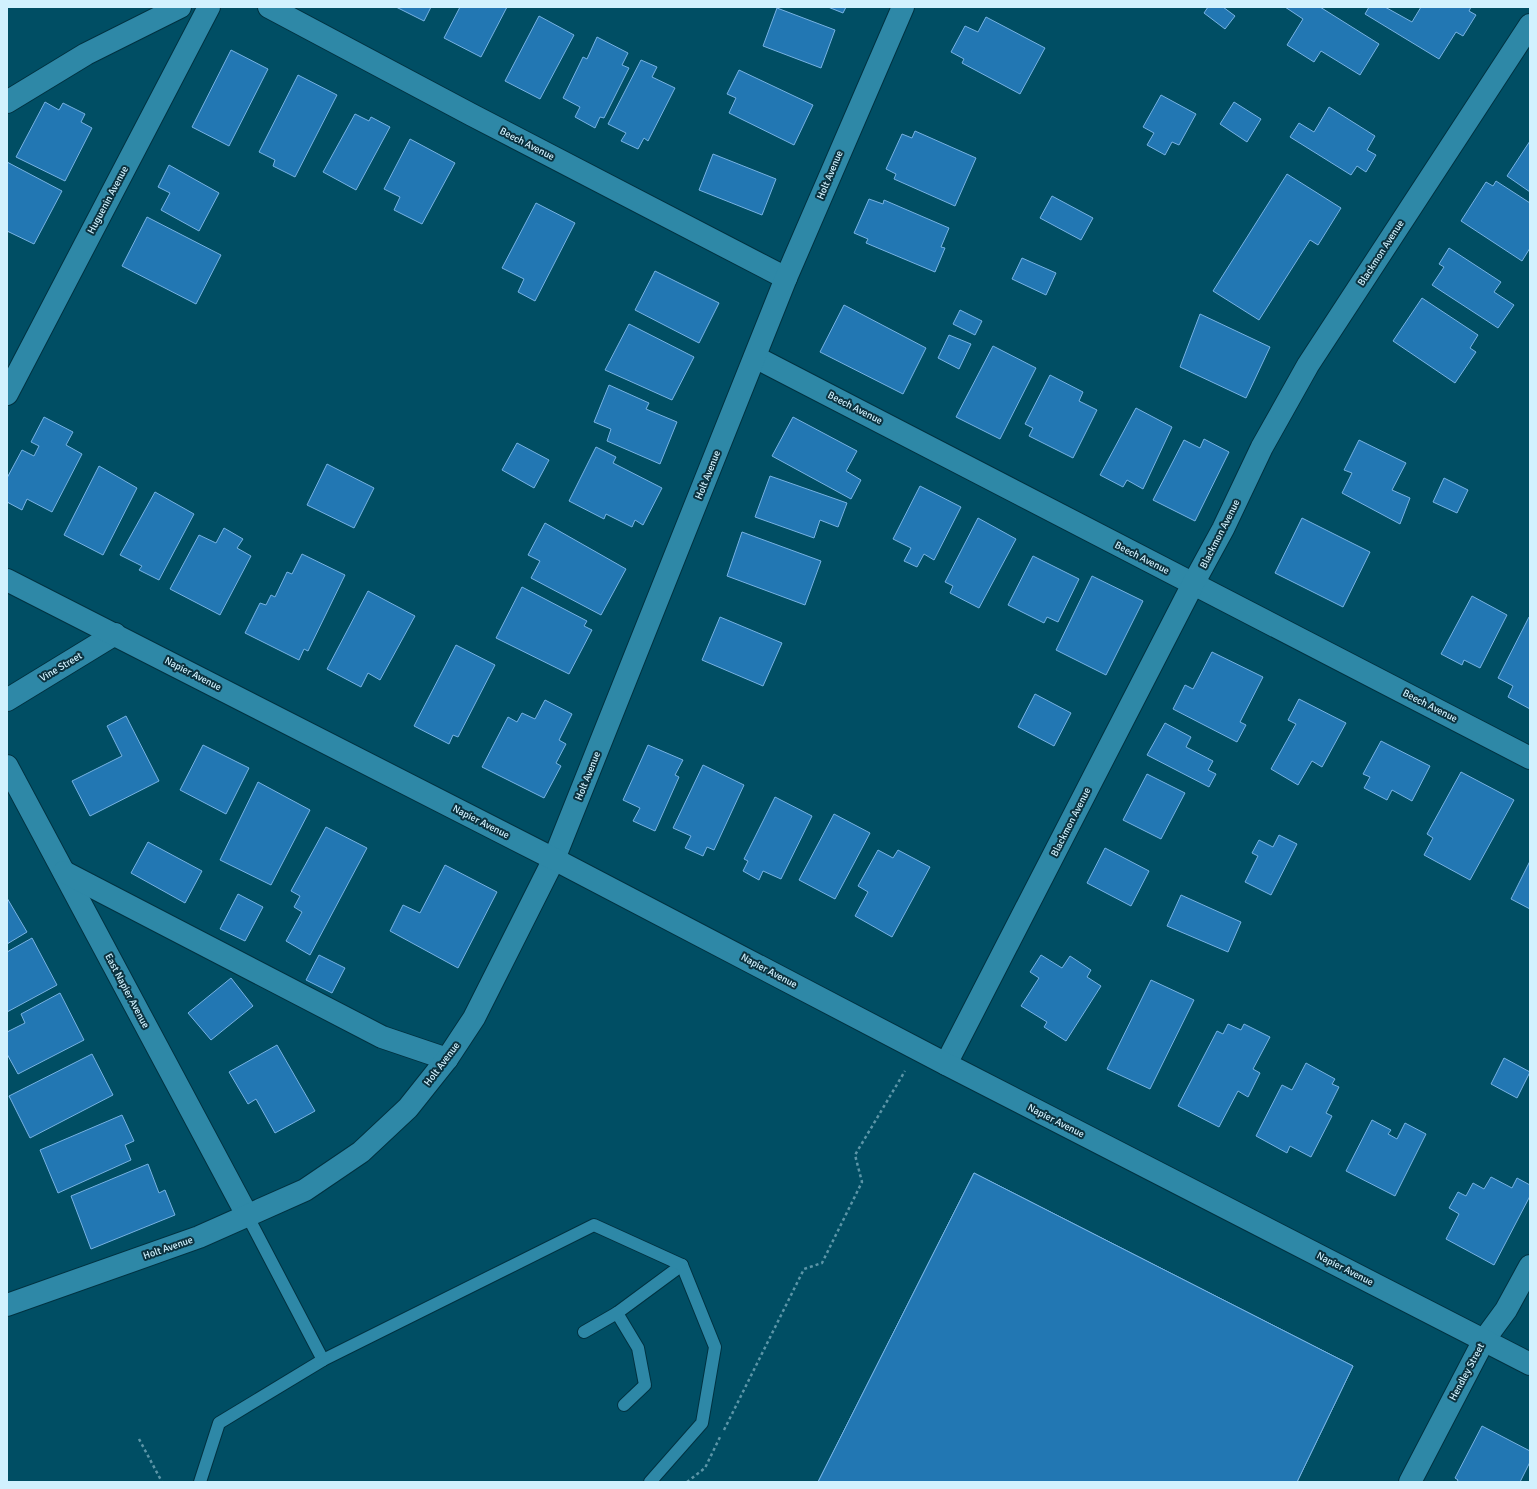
<svg xmlns="http://www.w3.org/2000/svg" width="1537" height="1489" font-family="Signika,sans-serif">
  <style>
    .building { fill: #2277b3; stroke: #77b2e3 }
    .lines { fill: none; stroke-linecap: round; stroke-linejoin: round }
    .service-casing { stroke: #003241; stroke-width: 14 }
    .minor-casing { stroke: #003241; stroke-width: 24 }
    .tertiary-casing { stroke: #003241; stroke-width: 24 }
    .path { stroke: #5c96a8; stroke-width: 2.5; stroke-dasharray: 3 3; stroke-linecap: butt }
    .service { stroke: #2e88a7; stroke-width: 12 }
    .minor { stroke: #2e88a7; stroke-width: 22 }
    .tertiary { stroke: #2e88a7; stroke-width: 22 }
    .labels { text-anchor: middle; dominant-baseline: central; stroke-width: 4; stroke-linejoin: round; paint-order: stroke }
    .street-label { font-size: 10px; fill: #d1f1fe; stroke: #0b313e }
  </style>
  <rect width="100%" height="100%" fill="#004e64"/>
  <g class="building">
    <path d="M396,7h35l-7,14z"/>
    <path d="M460,7h47l-26,50 -37,-19z"/>
    <path d="M828,7h18l-3,6z"/>
    <path d="M1208,7h15l12,9 -10,13 -21,-16z"/>
    <path d="M1285,7h35l59,37 -19,31 -39,-24 -7,11 -27,-17 16,-26z"/>
    <path d="M1369,7h16l27,15 9,-15h50l-2,4 7,4 -13,21 -7,-4 -17,27 -74,-45z"/>
    <path d="M777,8l58,22 -14,38 -58,-22z"/>
    <path d="M539,16l35,19 -34,64 -35,-18z"/>
    <path d="M986,17l59,31 -25,46 -58,-31 2,-4 -13,-7 14,-26 13,6z"/>
    <path d="M597,37l31,16 -6,12 7,3 -25,50 -4,-1 -5,11 -20,-11 5,-10 -17,-9 20,-41 4,2z"/>
    <path d="M231,50l37,19 -39,77 -37,-19z"/>
    <path d="M641,60l16,7 -5,10 23,11 -27,53 -4,-3 -6,11 -17,-8 5,-8 -18,-9z"/>
    <path d="M739,70l74,35 -19,40 -65,-32 7,-15 -9,-4z"/>
    <path d="M298,75l39,20 -42,82 -22,-11 2,-6 -16,-8z"/>
    <path d="M1161,95l35,19 -17,31 -7,-3 -7,13 -18,-10 7,-12 -11,-6z"/>
    <path d="M45,102l14,8 4,-7 22,11 -4,8 11,6 -27,53 -49,-24z"/>
    <path d="M1234,102l27,17 -14,23 -27,-18z"/>
    <path d="M1329,107l46,29 -8,14 9,5 -10,17 -9,-6 -6,9 -61,-38 9,-14 15,9z"/>
    <path d="M355,114l14,7 2,-4 19,10 -34,63 -33,-18z"/>
    <path d="M915,131l61,27 -21,48 -61,-27 2,-5 -10,-5 16,-35 10,4z"/>
    <path d="M410,139l45,24 -33,61 -28,-14 6,-13 -16,-8z"/>
    <path d="M1530,141v51l-23,-16z"/>
    <path d="M713,154l63,25 -14,36 -63,-25z"/>
    <path d="M7,162l55,29 -28,53 -27,-13z"/>
    <path d="M169,165l50,28 -20,38 -38,-21 9,-17 -12,-6z"/>
    <path d="M1287,174l54,34 -23,37 -8,-5 -51,80 -46,-29z"/>
    <path d="M1496,181l34,22v45l-8,13 -61,-40 25,-39 7,4z"/>
    <path d="M1052,196l41,22 -12,22 -41,-22z"/>
    <path d="M869,199l14,5 1,-4 65,28 -8,19 4,1 -10,24 -69,-29 2,-4 -14,-6z"/>
    <path d="M536,203l39,20 -40,78 -17,-9 6,-13 -22,-11z"/>
    <path d="M147,217l74,38 -25,49 -74,-38z"/>
    <path d="M1449,248l52,34 -7,10 20,13 -16,23 -66,-43 12,-18 -5,-3z"/>
    <path d="M1022,258l34,15 -10,22 -34,-16z"/>
    <path d="M655,271l64,32 -20,40 -64,-33z"/>
    <path d="M1422,298l56,37 -8,13 6,4 -21,31 -62,-42z"/>
    <path d="M844,305l82,43 -23,46 -83,-42z"/>
    <path d="M960,310l22,11 -7,14 -22,-11z"/>
    <path d="M1200,314l70,33 -24,51 -66,-31z"/>
    <path d="M629,324l65,33 -22,43 -67,-30z"/>
    <path d="M949,335l22,9 -12,25 -21,-11z"/>
    <path d="M993,346l43,22 -36,71 -44,-22z"/>
    <path d="M1050,375l33,17 -4,9 18,9 -24,48 -44,-22 4,-8 -8,-4z"/>
    <path d="M609,385l40,18 -3,6 31,13 -17,42 -53,-23 4,-12 -17,-7z"/>
    <path d="M1136,408l36,19 -29,62 -16,-9 -4,7 -23,-12z"/>
    <path d="M44,417l29,15 -7,13 16,9 -30,58 -25,-13 -5,11 -15,-8v-24l15,-28 12,6 5,-10 -8,-4z"/>
    <path d="M793,417l64,34 -11,20 15,9 -10,19 -79,-43z"/>
    <path d="M1204,439l25,13 -34,69 -42,-21 31,-60 16,8z"/>
    <path d="M1359,440l47,23 -14,27 18,8 -10,26 -58,-31 10,-20 -8,-3z"/>
    <path d="M517,443l32,17 -15,28 -32,-18z"/>
    <path d="M596,447l20,10 -3,6 49,25 -19,37 -8,-5 -3,7 -26,-13 -2,5 -35,-18z"/>
    <path d="M327,464l47,24 -20,40 -47,-23z"/>
    <path d="M99,466l38,22 -34,67 -39,-20z"/>
    <path d="M770,476l77,27 -9,24 -18,-7 -6,18 -59,-21z"/>
    <path d="M1444,478l24,12 -11,23 -24,-11z"/>
    <path d="M920,486l41,21 -27,53 -10,-6 -7,13 -13,-6 7,-13 -18,-9z"/>
    <path d="M155,492l39,22 -35,66 -20,-10 3,-4 -22,-11z"/>
    <path d="M978,518l38,21 -37,69 -29,-15 3,-7 -8,-4z"/>
    <path d="M1302,518l68,34 -27,55 -68,-34z"/>
    <path d="M545,523l81,46 -25,46 -70,-37 9,-17 -12,-6z"/>
    <path d="M224,528l19,11 -6,9 14,8 -31,59 -50,-26 29,-54 17,8z"/>
    <path d="M742,532l79,29 -16,44 -78,-29z"/>
    <path d="M302,554l43,21 -37,76 -4,-2 -5,11 -54,-27 15,-30 6,2 5,-10 4,2 12,-25 5,2z"/>
    <path d="M1033,556l46,23 -21,43 -11,-5 -3,6 -36,-18z"/>
    <path d="M1092,576l51,25 -37,74 -50,-25z"/>
    <path d="M522,587l65,34 -3,5 8,4 -23,44 -73,-36z"/>
    <path d="M368,591l47,25 -35,64 -12,-7 -7,14 -34,-18z"/>
    <path d="M1472,596l35,19 -27,53 -16,-8 -2,5 -21,-11z"/>
    <path d="M720,617l62,26 -19,43 -61,-26z"/>
    <path d="M1529,617h1v92l-22,-12 5,-11 -15,-8z"/>
    <path d="M456,645l39,20 -37,72 -5,-2 -4,9 -35,-18z"/>
    <path d="M1212,652l51,25 -23,45 6,3 -9,17 -64,-33 12,-24 8,4z"/>
    <path d="M1035,694l36,19 -17,33 -36,-19z"/>
    <path d="M1299,699l47,24 -24,44 -10,-6 -14,24 -27,-16 25,-45 -8,-4z"/>
    <path d="M545,700l27,14 -13,26 7,4 -10,19 5,3 -17,32 -62,-31 26,-50 9,5 5,-9 13,6z"/>
    <path d="M126,716l33,65 -69,35 -18,-35 50,-25 -15,-30z"/>
    <path d="M1165,723l26,14 -5,10 27,14 -5,9 8,4 -7,13 -62,-32z"/>
    <path d="M1381,741l49,25 -18,35 -20,-11 -5,10 -23,-12 6,-11 -7,-3z"/>
    <path d="M203,745l46,23 -23,46 -46,-24z"/>
    <path d="M648,745l35,15 -8,15 4,2 -24,54 -22,-10 7,-13 -17,-8z"/>
    <path d="M703,765l41,20 -30,65 -7,-3 -4,9 -18,-8 6,-12 -18,-8z"/>
    <path d="M1461,772l53,28 -44,80 -46,-25 9,-17 -6,-4z"/>
    <path d="M1147,774l38,19 -24,46 -38,-19z"/>
    <path d="M258,782l52,28 -39,75 -51,-25z"/>
    <path d="M775,797l37,19 -31,63 -18,-8 -4,9 -16,-9 5,-10 -4,-2z"/>
    <path d="M834,814l36,19 -35,66 -36,-19z"/>
    <path d="M326,827l41,21 -57,107 -24,-14 16,-29 -8,-5 6,-11 -9,-5z"/>
    <path d="M1279,835l18,9 -26,51 -26,-13 13,-26 -6,-3 7,-13 14,7z"/>
    <path d="M148,842l54,29 -17,32 -54,-30z"/>
    <path d="M1105,848l44,23 -18,35 -44,-23z"/>
    <path d="M878,850l15,8 5,-8 32,17 -38,70 -37,-21 13,-24 -10,-6z"/>
    <path d="M1530,861v48l-19,-10z"/>
    <path d="M445,865l52,27 -39,76 -68,-37 13,-26 17,8z"/>
    <path d="M238,894l25,13 -18,34 -25,-12z"/>
    <path d="M1181,895l60,27 -13,30 -61,-26z"/>
    <path d="M7,898l20,34 -20,12z"/>
    <path d="M32,938l25,47 -50,27v-60z"/>
    <path d="M319,955l26,13 -13,25 -26,-13z"/>
    <path d="M1041,955l21,13 8,-12 21,14 -4,7 14,9 -35,55 -22,-14 3,-5 -26,-16 18,-28 -9,-6z"/>
    <path d="M231,978l22,28 -42,34 -23,-27z"/>
    <path d="M1151,980l43,20 -44,89 -43,-20z"/>
    <path d="M60,993l24,47 -66,34 -11,-20v-22l18,-9 -4,-9z"/>
    <path d="M1228,1024l13,6 3,-6 26,13 -17,32 7,4 -12,24 -10,-6 -19,36 -41,-21 39,-75 6,3z"/>
    <path d="M277,1045l38,66 -40,22 -19,-34 -8,5 -19,-32z"/>
    <path d="M92,1054l21,41 -83,43 -21,-42z"/>
    <path d="M1504,1058l26,14 -13,26 -26,-14z"/>
    <path d="M1306,1063l29,16 -3,5 7,3 -13,26 6,3 -21,41 -21,-11 -3,7 -31,-17 26,-51 10,5z"/>
    <path d="M122,1115l12,26 -9,4 6,15 -73,33 -18,-43z"/>
    <path d="M1372,1120l19,10 -3,4 9,5 8,-16 21,11 -31,62 -49,-25z"/>
    <path d="M148,1164l11,29 6,-3 10,25 -84,34 -20,-53z"/>
    <path d="M974,1173l379,193 -56,116h-122l43,-81 -158,-78 -14,25 6,30 -39,74 57,30h-252z"/>
    <path d="M974,1173l379,193 -56,116h-479z"/>
    <path d="M1491,1177l21,11 5,-10 13,7v11l-36,69 -48,-26 13,-25 -10,-6 9,-16 8,4 7,-13 11,6z"/>
    <path d="M1482,1426l48,25v11l-10,20h-63l1,-2 -3,-2z"/>
  </g>
  <g class="lines">
    <defs>
      <g id="service">
        <path d="M247,1215l76,145"/>
        <path d="M617,1313l21,35 7,37 -21,20"/>
        <path d="M584,1332l33,-19 65,-48"/>
        <path d="M200,1482l19,-59 104,-63 271,-135 88,40 33,82 -13,76 -52,59"/>
      </g>
      <g id="minor">
        <path d="M269,7l203,108 314,163"/>
        <path d="M7,102l79,-48 94,-47"/>
        <path d="M755,357l775,401"/>
        <path d="M7,394l202,-387"/>
        <path d="M7,700l108,-66"/>
        <path d="M7,766l240,449"/>
        <path d="M64,872l318,165 65,22"/>
        <path d="M946,1064l247,-480 30,-55 39,-82 46,-82 222,-340"/>
        <path d="M7,1305l192,-68 106,-47 56,-38 47,-44 39,-49 27,-41 80,-159 232,-581 117,-271"/>
        <path d="M1410,1482l74,-142 22,-30 24,-44"/>
      </g>
      <path id="tertiary" d="M7,580l547,279 392,205 584,300"/>
    </defs>
    <use href="#service" class="service-casing"/>
    <use href="#minor" class="minor-casing"/>
    <use href="#tertiary" class="tertiary-casing"/>
    <g class="path">
      <path d="M724,1430l80,-161 18,-6 40,-81 -7,-27 50,-84"/>
      <path d="M139,1439l23,43"/>
      <path d="M687,1482l18,-14 15,-31"/>
    </g>
    <use href="#service" class="service"/>
    <use href="#minor" class="minor"/>
    <use href="#tertiary" class="tertiary"/>
  </g>
  <g class="labels">
    <g class="street-label">
      <text transform="translate(527 144) rotate(27)">Beech Avenue</text>
      <text transform="translate(830 175) rotate(-67)">Holt Avenue</text>
      <text transform="translate(108 200) rotate(-62)">Huguenin Avenue</text>
      <text transform="translate(1381 253) rotate(-57)">Blackmon Avenue</text>
      <text transform="translate(855 408) rotate(27)">Beech Avenue</text>
      <text transform="translate(708 475) rotate(-68)">Holt Avenue</text>
      <text transform="translate(1220 534) rotate(-63)">Blackmon Avenue</text>
      <text transform="translate(1142 558) rotate(27)">Beech Avenue</text>
      <text transform="translate(61 667) rotate(-31)">Vine Street</text>
      <text transform="translate(193 674) rotate(27)">Napier Avenue</text>
      <text transform="translate(1430 706) rotate(27)">Beech Avenue</text>
      <text transform="translate(588 776) rotate(-68)">Holt Avenue</text>
      <text transform="translate(481 822) rotate(27)">Napier Avenue</text>
      <text transform="translate(1071 822) rotate(-63)">Blackmon Avenue</text>
      <text transform="translate(769 971) rotate(28)">Napier Avenue</text>
      <text transform="translate(127 991) rotate(62)">East Napier Avenue</text>
      <text transform="translate(442 1064) rotate(-53)">Holt Avenue</text>
      <text transform="translate(1056 1121) rotate(27)">Napier Avenue</text>
      <text transform="translate(168 1248) rotate(-19)">Holt Avenue</text>
      <text transform="translate(1345 1269) rotate(27)">Napier Avenue</text>
      <text transform="translate(1467 1372) rotate(-62)">Hendley Street</text>
    </g>
  </g>
  <rect width="1537" height="1489" fill="none" stroke="#d1f1fe" stroke-width="16"/>
</svg>
